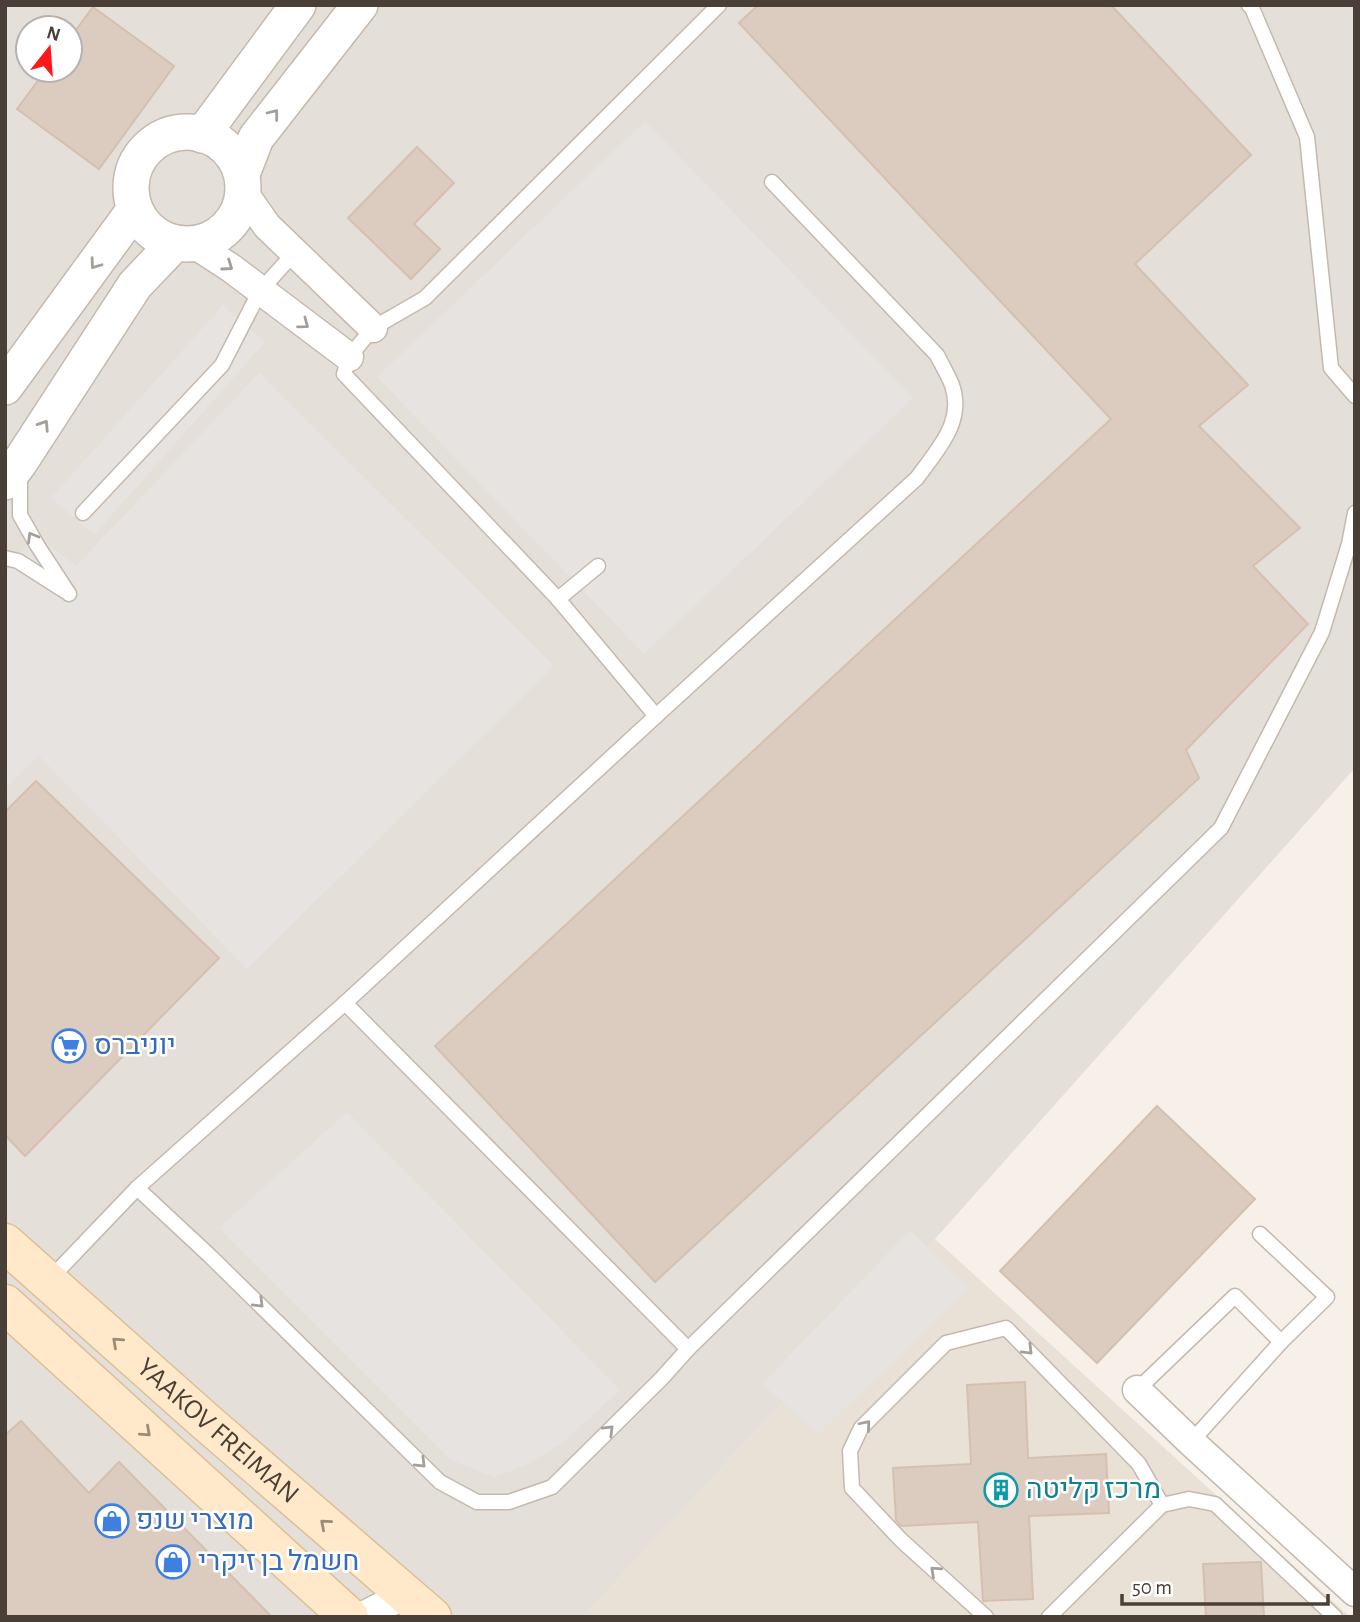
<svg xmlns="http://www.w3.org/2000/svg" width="1360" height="1622" font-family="'Alegreya Sans',Heebo,sans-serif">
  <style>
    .residential { fill: #eae1d6 }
    .industrial { fill: #e5dfda; fill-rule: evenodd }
    .parking { fill: #e7e3e1 }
    .building { fill: #dcccc0; stroke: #d4c0af; stroke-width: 2 }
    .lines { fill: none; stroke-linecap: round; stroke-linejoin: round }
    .service-casing { stroke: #c5b9ad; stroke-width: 17 }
    .minor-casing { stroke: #c5b9ad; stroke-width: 31 }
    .tertiary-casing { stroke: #c5b9ad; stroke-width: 38 }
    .secondary-casing { stroke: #ddbf96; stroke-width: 41 }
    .service { stroke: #fff; stroke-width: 14 }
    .minor { stroke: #fff; stroke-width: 28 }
    .tertiary { stroke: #fff; stroke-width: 35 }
    .secondary { stroke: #ffe9ca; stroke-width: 38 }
    .oneway { stroke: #a49f9a }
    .oneway2 { stroke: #9b8c79 }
    .labels { text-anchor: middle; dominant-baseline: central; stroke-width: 5; stroke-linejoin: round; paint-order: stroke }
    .shop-label { font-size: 28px; fill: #366cbe; stroke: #fff; text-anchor: start }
    .street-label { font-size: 28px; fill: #4a3f36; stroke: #fff }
    .culture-label { font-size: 28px; fill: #0d838f; stroke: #fff; text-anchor: start }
  </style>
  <rect width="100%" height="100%" fill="#f6f0e9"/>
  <path class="residential" d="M935,1239l415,378h-767z"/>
  <path class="industrial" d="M5,5h1350v763l-420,471 -352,378h-578zM28,28h42v42h-42z"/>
  <g class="parking">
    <path d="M645,121l268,277 -269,256 -267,-277z"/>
    <path d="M223,305l42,37 -171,193 -43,-37z"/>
    <path d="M259,373l295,293 -307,303 -208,-213 -34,32v-216l30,-37 41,31z"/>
    <path d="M347,1112l273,278 -57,52 -35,22 -34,13 -43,-17 -232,-232z"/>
    <path d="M910,1230l60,57 -152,147 -56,-50z"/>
  </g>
  <g class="building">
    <path d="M758,5h353l140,150 -116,109 113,121 -49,41 101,102 -47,38 55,58 -122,126 13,28 -544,504 -220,-236 676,-627 -372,-396z"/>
    <path d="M93,7l81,59 -75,103 -82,-60 29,-39h24v-32z"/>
    <path d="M417,147l37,36 -40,41 26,25 -29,30 -63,-61z"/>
    <path d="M36,781l183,177 -194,198 -20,-21v-323z"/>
    <path d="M1157,1106l98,93 -158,164 -97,-92z"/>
    <path d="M1025,1382l3,76 78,-4 3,59 -80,3 4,83 -50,2 -5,-79 -77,4 -5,-6 -3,-52 78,-4 -4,-79z"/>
    <path d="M21,1421l68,72 30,-31 153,155h-267v-182z"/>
    <path d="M1261,1562l3,55h-58l-3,-53z"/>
  </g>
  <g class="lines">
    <defs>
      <g id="service">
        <path d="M1249,5l3,3 55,129 24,231 24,28"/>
        <path d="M20,473v42l17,30 32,49"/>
        <path d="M83,513l139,-148 38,-74 35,-39"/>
        <path d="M5,558l13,3 47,30"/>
        <path d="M558,599l40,-33"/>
        <path d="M656,716l261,-238c20,-28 48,-56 35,-93 -4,-10 -10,-20 -15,-30l-165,-173"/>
        <path d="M345,1003l343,346"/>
        <path d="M137,1188l73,68 230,226 37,20h32l43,-15 110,-109 26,-29 533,-521 101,-196 27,-88 6,-31"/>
        <path d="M49,1280l88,-92 208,-185 311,-287 -98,-117 -214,-225 5,-17 24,-29 52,-30 294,-293"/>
        <path d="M1137,1390l98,-94 46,46"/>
        <path d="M1191,1442l90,-100 46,-45 -67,-63"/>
        <path d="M986,1617l-85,-77 -49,-52 -2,-37 11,-23 85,-85 60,-15 133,136 23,41"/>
        <path d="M1049,1617l113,-112 27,-6 26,5 120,113"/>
      </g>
      <g id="minor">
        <path d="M244,193l23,33 106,102"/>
        <path d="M194,244l37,24 118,89"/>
        <path d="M1137,1390l54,52 164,150"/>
        <path d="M361,1617l45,-23"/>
      </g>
      <g id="tertiary">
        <circle cx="187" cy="188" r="56"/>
        <path d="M202,135l96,-130"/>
        <path d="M242,174l14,-36 104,-133"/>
        <path d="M5,387l130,-178"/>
        <path d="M5,482l15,-20 115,-177 40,-42"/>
      </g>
      <g id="secondary">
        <path id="s1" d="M5,1243l200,178 227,196"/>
        <path d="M5,1304l344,313"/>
      </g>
    </defs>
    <use href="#service" class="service-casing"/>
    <use href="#minor" class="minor-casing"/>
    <use href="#tertiary" class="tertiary-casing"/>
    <use href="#secondary" class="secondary-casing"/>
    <use href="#service" class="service"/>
    <use href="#minor" class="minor"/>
    <use href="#tertiary" class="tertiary"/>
    <use href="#secondary" class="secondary"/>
  </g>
  <defs><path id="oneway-chevron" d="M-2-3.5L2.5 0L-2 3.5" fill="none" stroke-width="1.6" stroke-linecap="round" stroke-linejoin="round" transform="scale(1.75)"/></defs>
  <g class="oneway">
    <use href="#oneway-chevron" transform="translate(274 114) rotate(-52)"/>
    <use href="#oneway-chevron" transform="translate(95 264) rotate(126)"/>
    <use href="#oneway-chevron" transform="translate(228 266) rotate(35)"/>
    <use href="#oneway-chevron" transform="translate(304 324) rotate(37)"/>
    <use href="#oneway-chevron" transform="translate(44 425) rotate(-57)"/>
    <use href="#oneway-chevron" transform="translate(32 537) rotate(-120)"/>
    <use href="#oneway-chevron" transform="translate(259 1303) rotate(45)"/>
    <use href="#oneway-chevron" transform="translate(1028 1350) rotate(45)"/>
    <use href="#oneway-chevron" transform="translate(866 1425) rotate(-50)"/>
    <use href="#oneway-chevron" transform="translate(609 1430) rotate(-45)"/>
    <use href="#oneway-chevron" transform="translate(421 1463) rotate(45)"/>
    <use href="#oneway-chevron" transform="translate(935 1571) rotate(-138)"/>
  </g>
  <g class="oneway2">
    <use href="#oneway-chevron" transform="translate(117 1342) rotate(-138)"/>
    <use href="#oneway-chevron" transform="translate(146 1432) rotate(42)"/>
    <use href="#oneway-chevron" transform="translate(325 1524) rotate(-139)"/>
  </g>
  <defs>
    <symbol id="supermarket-ring" viewBox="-11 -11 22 22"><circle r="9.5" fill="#fff" stroke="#3f7fe0" stroke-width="1.5"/><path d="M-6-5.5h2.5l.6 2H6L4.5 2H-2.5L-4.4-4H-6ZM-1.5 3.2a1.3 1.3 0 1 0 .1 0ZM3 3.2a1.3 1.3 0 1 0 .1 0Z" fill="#3f7fe0"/></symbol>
    <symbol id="building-ring" viewBox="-11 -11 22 22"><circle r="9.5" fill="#fff" stroke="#0f9aa8" stroke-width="1.5"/><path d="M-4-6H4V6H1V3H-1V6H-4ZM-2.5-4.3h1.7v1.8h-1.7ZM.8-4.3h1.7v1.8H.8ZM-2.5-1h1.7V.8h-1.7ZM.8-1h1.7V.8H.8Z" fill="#0f9aa8"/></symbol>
    <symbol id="shop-ring" viewBox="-11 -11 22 22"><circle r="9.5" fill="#fff" stroke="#3f7fe0" stroke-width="1.5"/><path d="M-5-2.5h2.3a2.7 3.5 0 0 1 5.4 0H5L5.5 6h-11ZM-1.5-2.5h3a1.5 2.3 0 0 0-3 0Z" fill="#3f7fe0"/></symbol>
  </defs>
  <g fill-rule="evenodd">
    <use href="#supermarket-ring" x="50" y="1027" width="38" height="38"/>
    <use href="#building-ring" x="982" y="1471" width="38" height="38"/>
    <use href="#shop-ring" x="93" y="1502" width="38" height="38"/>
    <use href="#shop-ring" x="154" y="1543" width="38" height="38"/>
  </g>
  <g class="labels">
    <g class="shop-label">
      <text x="94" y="1046">יוניברס</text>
      <text x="136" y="1521">מוצרי שנפ</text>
      <text x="198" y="1562">חשמל בן זיקרי</text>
    </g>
    <g class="street-label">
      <text stroke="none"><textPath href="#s1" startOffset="284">YAAKOV FREIMAN</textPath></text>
    </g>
    <g class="culture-label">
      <text x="1026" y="1490">מרכז קליטה</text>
    </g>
  </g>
  <rect width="1360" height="1622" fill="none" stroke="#4a3f36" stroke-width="14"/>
  <g transform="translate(49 49) rotate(17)"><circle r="33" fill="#ffffff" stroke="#b7b2af" stroke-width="2"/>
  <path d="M0-5L12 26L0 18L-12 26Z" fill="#ff171a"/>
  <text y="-10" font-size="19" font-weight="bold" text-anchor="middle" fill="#4a3f36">N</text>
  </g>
  <path d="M1122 1594v10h206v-10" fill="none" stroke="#4a3f36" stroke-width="3.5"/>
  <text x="1132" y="1594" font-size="21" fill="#4a3f36" stroke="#ffffff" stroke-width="5" paint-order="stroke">50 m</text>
</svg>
